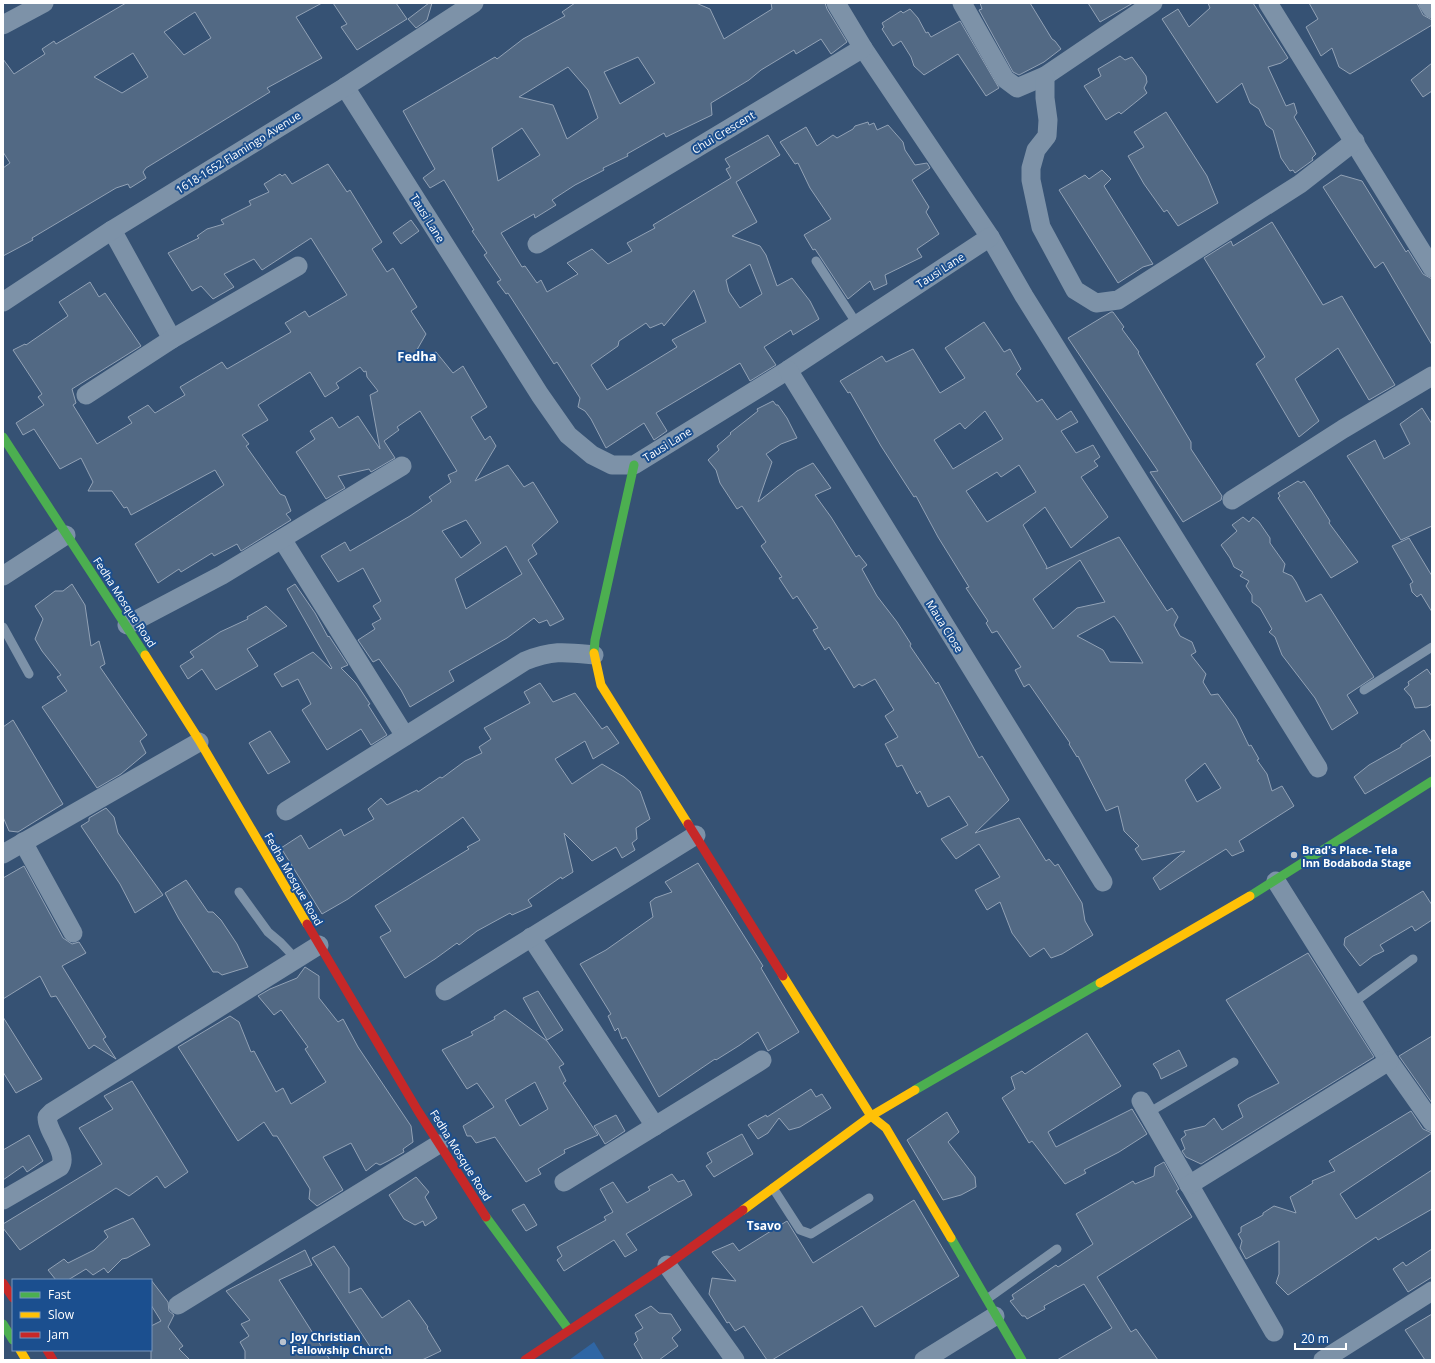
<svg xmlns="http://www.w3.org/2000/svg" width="1435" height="1363" font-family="'Open Sans',sans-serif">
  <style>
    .green { fill: #2f66a5 }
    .building { fill: #526984; stroke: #92a2b6; fill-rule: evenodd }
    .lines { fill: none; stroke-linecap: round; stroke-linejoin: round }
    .lane { stroke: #7d92a8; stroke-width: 9 }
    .street { stroke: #7d92a8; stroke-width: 19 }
    .fast { stroke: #4caf50; stroke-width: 9 }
    .slow { stroke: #ffc107; stroke-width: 9 }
    .jam { stroke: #c62828; stroke-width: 9 }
    .poi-dot { fill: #b9c2ce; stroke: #1b4f8f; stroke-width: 1.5 }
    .labels { text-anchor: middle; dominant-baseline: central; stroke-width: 4; stroke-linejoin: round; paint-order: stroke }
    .street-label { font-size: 11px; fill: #fff; stroke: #1b4f8f }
    .poi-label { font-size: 11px; font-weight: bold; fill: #fff; stroke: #1b4f8f; text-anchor: start }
    .neighbourhood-label { font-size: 12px; font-weight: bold; fill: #fff; stroke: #1b4f8f }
    .quarter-label { font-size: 13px; font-weight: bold; fill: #fff; stroke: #1b4f8f }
  </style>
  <rect width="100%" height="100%" fill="#365274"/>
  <path class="green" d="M594,1342l11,18h-36z"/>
  <g class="building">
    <path d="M126,3h196l-26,14 26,41 -55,30 3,4 -124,76 -3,4 3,6 -16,10 -2,-4 -12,4 -84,50 1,2 -30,16v-88l7,-5 -7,-11v-93l11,15 31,-20 -3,-5 12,-8 2,3zM195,12l16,26 -27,17 -20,-23zM133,53l15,24 -26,16 -28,-16z"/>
    <path d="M333,3h63l11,16 -50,31 -16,-23 6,-3z"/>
    <path d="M429,3h3l-5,17 -11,8 -8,-9z"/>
    <path d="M575,3h121l14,6 14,30 48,-30 -1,-6h54l2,6 20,33 -16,12 -10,-15 -25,15 -2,-4 -33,20 -12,10 -38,23 1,12 -46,22 -2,-4 -37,21 1,2 -25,12 1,2 -29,15 -23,15 4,5 -21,13 -1,-4 -33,19 21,34 3,-1 12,17 4,-3 6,12 31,-18 -11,-11 25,-14 16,15 24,-13 -5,-8 28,-15 -2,-3 78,-47 -5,-9 4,-2 -5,-8 43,-24 12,20 -44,27 21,40 -25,14 28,10 6,9 11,31 15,-8 18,23 9,18 -26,16 -2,-5 -27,17 12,18 -26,16 -10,-18 -84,50 11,18 -13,9 -10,-17 -38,25 -15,-29 -6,-8 -7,-4 2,-9 -23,-36 -3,2 -46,-71 -2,1 -9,-12 4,-2 -17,-25 3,-2 -15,-22 2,-1 -30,-50 -14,8 -7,-10 12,-9 -32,-58 92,-54 2,2 26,-20 42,-23 -3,-4zM638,57l17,26 -35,21 -16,-32zM568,67l20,23 10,28 -31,21 -14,-34 -34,-8zM522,128l18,27 -42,26 -6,-33zM750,264l12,30 -22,14 -11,-16 -3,-12zM694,290l12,32 -34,18 5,7 -70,43 -16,-25 27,-19 1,-5 27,-18 4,5 12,-5 2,3z"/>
    <path d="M980,3h50l22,36 3,2 6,8 -17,13 -25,13 -6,-3 -34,-62 3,-1z"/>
    <path d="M1088,3h45l-33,19z"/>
    <path d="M1208,3h45l35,55 -7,5 -13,4 18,39 8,-3 3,10 -3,4 22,37 -4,4 1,2 -18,13 -2,-3 -3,1 -9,-13 -8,-28 -7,-5 -7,-16 -9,-6 -8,-20 -25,20 -55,-84 16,-10 11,18 21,-19z"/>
    <path d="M1309,3h108l6,12 9,5v5l-82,49 -11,-7 -7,-19 -11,8 -15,-29 12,-8z"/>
    <path d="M910,9l8,9 8,15 2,-1 3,5 29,-16 39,67 -13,8 -28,-42 -34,21 -10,-9 -3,-9 -10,-16 -8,5 -11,-17 2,-2 -2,-4 19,-12 2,2z"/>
    <path d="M1120,56l5,4 7,-3 14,19 1,6 -3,6 3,5 -26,21 -2,-2 -13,8 -22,-34 17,-10 -3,-7z"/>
    <path d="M1432,63v28l-9,6 -12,-17z"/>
    <path d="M1166,112l41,64 11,27 -40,23 -11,-16 -3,2 -20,-28 -16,-28 16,-9 -10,-15z"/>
    <path d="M868,122l1,3 5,-2 3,7 11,-5 15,17 2,8 10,15 12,-2 3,5 -18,12 17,27 -3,5 13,22 -22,15 5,8 -37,18 2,9 -13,6 -4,-9 -22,18 -27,-41 -6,-9 -2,1 -9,-15 27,-16 -21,-31 -12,-25 -3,1 -15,-22 26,-15 11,19 16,-11 4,3 16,-9 2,-3z"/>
    <path d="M328,164l19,28 3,-2 32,52 -10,7 15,23 6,-4 24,39 -6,4 15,23 -16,28 26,-10 17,21 10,-7 24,41 -16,10 14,23 5,-4 6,10 -21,35 33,-16 16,22 9,-5 25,40 -26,23 5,9 -9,6 36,59 -14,7 -3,-6 -8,3 -5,-5 -27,20 -58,33 5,10 -44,26 -9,-17 -22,-31 -6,3 -15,-22 17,-11 -3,-5 9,-5 -8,-13 8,-5 -18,-33 -25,14 -17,-26 24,-14 5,9 60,-35 22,-15 -3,-4 22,-15 -3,-7 9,-4 -37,-60 -23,16 2,3 -15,11 11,17 -24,14 -2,-3 -31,7 7,12 -19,11 -30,-47 19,-13 -5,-8 22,-14 7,11 19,-12 22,33 -10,-54 8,-4 -11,-14 -1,-6 -2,1 -4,-5 -24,16 3,5 -14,9 -15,-25 -52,33 10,15 -26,15 7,9 -3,2 34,48 5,2 6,15 -5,3 5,6 -50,31 -4,-7 -23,12 -2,-3 -31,19 -2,-3 -21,14 -23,-39 89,-59 -9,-15 -84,45 -4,-8 -3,1 -12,-17h-24l5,-9 -12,-24 -21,11 -26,-40 -11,6 -7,-12 28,-18 -6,-8 4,-3 -29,-44 12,-6 1,1 42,-29 -9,-14 31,-20 9,15 6,-4 36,53 -69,43 4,14 -3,2 24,39 35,-21 -4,-6 20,-12 7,8 30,-18 -5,-8 42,-25 5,7 64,-37 -6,-9 20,-12 4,6 38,-22 -36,-57 -49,32 -8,-11 -30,15 10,13 -21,12 -12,-13 -9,5 -24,-38 31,-15 -2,-2 10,-7 17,-5 -3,-4 30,-15 -2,-4 20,-9 -5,-8 16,-10 2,2 3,-2 7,10zM466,520l15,23 -20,15 -19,-27zM506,546l16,28 -56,35 -11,-30z"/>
    <path d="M1102,170l9,9 -7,7 49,78 -10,3 -25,16 -59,-93 26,-15 4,4z"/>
    <path d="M1341,175l21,6 44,71 2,-2 15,24 9,5v66l-49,-83 -8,6 -52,-81z"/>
    <path d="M411,220l8,11 -18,13 -8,-11z"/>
    <path d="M1272,222l51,83 19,-9 53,89 -26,15 -31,-52 -43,31 24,42 -20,16 -43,-73 9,-7 -61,-99 27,-17 2,5z"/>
    <path d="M1111,312h2l11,15 -2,2 17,23 -1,1 53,89v7l31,47 -1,4 -38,22 -33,-50 8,-1 -90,-133z"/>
    <path d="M984,322l20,30 6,-3 11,20 -5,5 21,28 5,-3 15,21 14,-9 7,11 -17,9 15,22 17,-8 7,12 -6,4 4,5 -17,11 27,40 -37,31 -26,-41 -22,18 24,42 -1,2 73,-32 48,74 5,-3 6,9 -4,8 6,11 12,6 4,10 -5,3 15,19 -3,8 8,13 7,-1 18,25 13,27 2,-1 8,14 -2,1 10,14 5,17 10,-5 12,20 -55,35 5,10 -12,5 -6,-7 -66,41 -7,-12 32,-27 -43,9 -7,-11 4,-3 -15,-15 -6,-25 -12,5 -28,-55 -1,1 -8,-13 1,-1 -41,-59 -5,3 -9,-17 6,-3 -24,-36 -5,2 -6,-10 2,-2 -22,-33 3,-1 -31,-50 -22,-41 -2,1 -33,-51 -31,-54 -2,1 -8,-12 42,-25 4,6 27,-13 27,44 25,-15 -20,-30zM985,411l18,28 -50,30 -19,-29 26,-17 5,6zM1019,465l17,27 -49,30 -21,-31 31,-19 4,5zM1080,560l25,42 -28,6 -24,21 -20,-30zM1114,616l7,9 22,38 -33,-1 -7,-12 -26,-14zM1205,763l16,25 -24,14 -12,-22z"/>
    <path d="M773,401l3,4h2l9,13 10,20 -16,6 -15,10 6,8 -14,40 39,-31 16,-8 18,25 -16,7 16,22 25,40 3,-2 8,10 -5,4 15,27 20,26 14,22 -1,2 26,38 2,-2 41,76 3,-2 27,44 -34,33 44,-15 27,43 3,-2 6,7 3,-2 24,39 3,18 8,14 -31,19 -11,4 -7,-10 -14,9 -18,-24 -12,-31 -13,8 -12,-20 25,-13 -21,-33 -23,15 -15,-20 27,-14 -19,-29 -21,11 -8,-16 -3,3 -15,-29 -5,2 -12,-23 13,-7 -13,-21 9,-6 -19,-31 -13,7 -3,-2 -5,4 -25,-41 -4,3 -12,-20 5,-2 -21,-32 -4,3 -14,-21 3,-1 -21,-31 5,-4 -24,-36 -5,3 -17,-26 -4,-13 -8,-10 11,-10 -2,-4 14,-12 -1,-1 28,-22 -1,-2z"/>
    <path d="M1422,408l10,16v102l-31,14 -54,-84 28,-16 9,19 26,-15 -10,-20z"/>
    <path d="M1298,481l3,2 3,-2 7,10 19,30 -1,2 29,39 -27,16 -53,-80 2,-2 -2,-3z"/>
    <path d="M1243,517l6,5 4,-5 6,5 11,16v5l15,21 -2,8 9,4 4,6 10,20 15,-8 53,83 -27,18 11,18 -26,17 -17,-32 -33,-43 -7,-18 -6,-5 3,-3 -12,-21 -8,-6v-7l-6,-9 3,-5 -9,-5 3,-4 -9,-5 -4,-9 -9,-13 16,-14 -5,-6z"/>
    <path d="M1409,538l23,38v36l-11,-18 -4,3 -5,-5 -2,-8 3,-2 -21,-36z"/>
    <path d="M72,584l13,21 6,41 8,-5 6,23 -5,3 47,68 -7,6 6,12 -25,21 -24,14 -55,-81 25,-16 -10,-14 4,-2 -19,-24 -7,-12 8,-20 -8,-13 20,-15h8z"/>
    <path d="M295,584l20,29 13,24 1,-1 19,29 -7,3 15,15 14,21 -2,1 19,30 -16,10 -10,-16 -34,21 -25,-40 9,-6 -13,-25 -16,8 -8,-13 39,-22 18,17 1,-1 -45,-79z"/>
    <path d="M266,606l21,20 -40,23 11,17 -42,24 -14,-21 -14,10 -8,-13 14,-9 -4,-5 30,-20 28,-13 -1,-2z"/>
    <path d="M1427,669l5,7v28l-5,3 -12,1 -4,-11 -7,-8 5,-4 -1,-3z"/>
    <path d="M540,683l13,19 22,-9 27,36 5,-3 12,17 -26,16 -8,-18 -30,18 17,25 30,-20 22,13 16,14 10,28 -14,9 1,11 -5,4 3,7 -13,8 -6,-11 -24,14 -28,-28 9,39 -11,7 -1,-2 -33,23 4,6 -20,9 -2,-2 -33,18 -18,14 -2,-2 -22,16 -30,19 -25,-41 11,-6 -16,-25 94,-57 -2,-2 13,-7 -17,-23 -115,82 -26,15 -41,-66 20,-13 8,14 32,-20 3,7 30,-17 -6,-10 13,-11 6,7 30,-15 1,2 22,-15 2,1 23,-17 17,-8 -3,-6 12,-8 -7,-11 46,-25 -6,-11z"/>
    <path d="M13,720l50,84 -45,28 -9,-1 -6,-14v-90z"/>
    <path d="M1424,730l8,13v12l-67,39 -11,-17 15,-12 32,-18v-2z"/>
    <path d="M270,731l20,31 -22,12 -19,-31z"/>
    <path d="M106,808l8,9 4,16 45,62 -28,18 -15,-29 -39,-58 8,-5v-3z"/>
    <path d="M698,863l65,103 -2,2 38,64 -31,19 -10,-19 -18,13 -24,15 -1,-1 -56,38 -33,-60 -4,2 -4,-11 -3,3 -7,-15 3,-2 -31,-50 26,-14 47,-33 -3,-15 5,-4 17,-6 -7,-10z"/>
    <path d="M24,866l39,72 9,6 7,-2 7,11 -24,13 44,71 -3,2 13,20 -22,-14 -5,4 -33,-53 -5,1 -11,-21 -37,23v-121z"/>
    <path d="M186,880l22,32h5l8,8 16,24 11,23 -26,8 -4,-3h-5l-34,-53 -14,-26z"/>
    <path d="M1423,891l9,14v15l-17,11 -3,-5 -32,19 4,6 -11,5 -13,10 -16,-21 1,-7z"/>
    <path d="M1308,953l66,104 -173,107 -15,-7 -4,-6 3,-2 -4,-10 5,-4 -2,-4 21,-5 9,-8 8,12 21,-13 -5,-12 9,-6 32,-16 -53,-83z"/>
    <path d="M305,967l14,9v22l19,24 5,-3 15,28 53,79 2,16 -10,7 1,3 -16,9 -8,4 -4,-2 -10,8 -15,-28 -28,14 20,33 -26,16 -8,-7 1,-10 -33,-53h-4l-9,-14 -26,19 -60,-94 52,-31 9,6 12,30 3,-1 22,41 7,-4 8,16 35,-22 -21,-33 3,-2 -27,-37 -7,5 -16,-19 12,-7 27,-11z"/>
    <path d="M538,991l25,39 -16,10 -24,-42z"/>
    <path d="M505,1010l42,31 17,23 -5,3 7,14 -3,2 35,52 -34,15 1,3 -27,16 3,5 -15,8 -31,-45 -19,6 -5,-7h-4l-4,-10 31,-19 -17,-24 -10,6 -25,-39 31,-15 -2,-3 24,-13 -1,-2zM535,1082l13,27 -28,17 -15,-26z"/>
    <path d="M3,1017l39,62 -26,14 -13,-21z"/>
    <path d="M1087,1033l34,53 -73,46 8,15 76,-38 15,25 -28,18 -35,18 2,3 -21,11 -33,-43 -3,2 -27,-45 13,-9 -4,-12 11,-6 3,3z"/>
    <path d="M1432,1036v67l-33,-47z"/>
    <path d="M1179,1050l8,16 -26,13 -3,-8 -5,-7z"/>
    <path d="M132,1081l56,91 -23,16 -8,-12 -28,20 -13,-8 -96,62 -17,-22v-4l99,-60 -23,-36 34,-19 -9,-13z"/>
    <path d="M811,1089l5,8 6,-3 9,14 -31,19 -11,3 -10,-12 -11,15 -10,6 -10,-14 18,-10 1,2z"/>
    <path d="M1411,1111l12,18 9,4 -92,61 16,25 76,-49v39l-54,31 -2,-3 -88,58 -12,-12 3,-9v-33l-33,18 -6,-11 2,-7 -4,-7 3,-2v-5l22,-12v-2l11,-7 22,7 -6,-16 23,-14 -1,-2 23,-10 -6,-10z"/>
    <path d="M947,1112l12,20 -11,10 27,35 1,10 -15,8 -18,5 -36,-60z"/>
    <path d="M616,1115l9,16 -20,13 -11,-18z"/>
    <path d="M742,1134l11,20 -39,23 -8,-11 6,-4 -5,-9z"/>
    <path d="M29,1135l14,26 -16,11 -4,-6 -20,14v-30z"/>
    <path d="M1164,1162l15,27 -3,2 16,26 -95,60 34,55 5,-3 22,31h-101l55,-32 -28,-44 -40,22 1,3 -18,10 -2,-3h-3l-12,-15 4,-2 -2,-4 44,-30 2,2 35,-23 -17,-30 57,-33 2,3 19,-8 1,-9z"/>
    <path d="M672,1174l6,8 6,-2 8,15 -66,39 11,16 -12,7 -11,-17 -50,31 -7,-11 5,-4 -5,-9 49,-27 -2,-3 9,-5 -13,-23 13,-7 14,21 23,-13 -2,-3z"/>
    <path d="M416,1177l13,15 -4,5 12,21 -12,8 -2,-5 -8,4 -11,-6 -15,-24z"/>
    <path d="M914,1200l45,76 -84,51 -13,-21 -90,54h-5l-23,-34 -9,5 -6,-9 -2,1 -18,-29 3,-16 24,3 -24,-29 21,-9 6,8 48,-30 26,42z"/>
    <path d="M524,1204l13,21 -11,6 -14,-21z"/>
    <path d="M133,1218l17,27 -23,13 -5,1 -14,14 -4,-5 -11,7 -7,-6 -18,11h-12l-8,-10 16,-11 4,4 26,-13 14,-13 -4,-6z"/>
    <path d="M334,1246l15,22v25l12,-5 21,30 27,-18 19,27 -1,1 14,23 -19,9h-38l-8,-12h-5l-59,-90z"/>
    <path d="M1432,1249v28l-24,15 -15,-23 10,-7 3,4z"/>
    <path d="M305,1250l7,15 -33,15 51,80h-85v-9l-5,-9 9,-6 -8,-12 9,-4 -24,-29z"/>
    <path d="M151,1280l17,22 1,9 5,4 -6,12 15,19 -4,3 11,11h-39v-34l10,-5 -10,-16z"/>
    <path d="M651,1306l8,7 12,1 10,16 -9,8 6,8 -19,14h-16l-9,-16 4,-4 -3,-7 8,-5 -8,-13z"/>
    <path d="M1432,1314v46h-7l-20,-30z"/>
  </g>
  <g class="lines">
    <g class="lane">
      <path d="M816,261l41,63"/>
      <path d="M3,627l26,47"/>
      <path d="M1364,690l68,-43"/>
      <path d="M239,892l29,40 13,11 15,16"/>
      <path d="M1353,1003l60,-44"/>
      <path d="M1148,1113l86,-51"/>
      <path d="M773,1188l27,42 11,4 58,-36"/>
      <path d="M987,1299l70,-50"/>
    </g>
    <g class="street">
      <path d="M962,3l43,76 12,9 28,-12 108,-73"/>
      <path d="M1268,3l164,265"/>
      <path d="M1428,3l4,6"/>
      <path d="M3,25l41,-22"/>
      <path d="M863,48l127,189 34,59 294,472"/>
      <path d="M1045,76v22l3,22 -1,16 -11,14 -5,18v12l10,47 34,63 21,13 22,-3 182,-116 55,-43"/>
      <path d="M345,87l195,308 28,40 24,20 20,10h22l154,-95 202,-133"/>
      <path d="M112,230l60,109"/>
      <path d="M537,244l326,-196 -27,-45"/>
      <path d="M3,302l109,-72 233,-143 129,-84"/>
      <path d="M788,370l315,512"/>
      <path d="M86,395l86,-56 126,-73"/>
      <path d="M1232,500l111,-71 89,-53"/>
      <path d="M282,539l123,197"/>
      <path d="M3,576l63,-41"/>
      <path d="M127,625l95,-50 180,-109"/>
      <path d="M286,811l239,-150c28,-11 40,-9 69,-6"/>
      <path d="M23,842l50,91"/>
      <path d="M3,854l196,-112"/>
      <path d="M1276,881l113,180 43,61"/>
      <path d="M531,937l124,189"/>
      <path d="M445,991l251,-156"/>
      <path d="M1141,1101l133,231"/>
      <path d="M564,1182l198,-122"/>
      <path d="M1189,1185l200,-124"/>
      <path d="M3,1200l57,-33c9,-14 -13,-34 -13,-50l5,-5 267,-167"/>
      <path d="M667,1265l68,95"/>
      <path d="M178,1305l261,-161"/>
      <path d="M924,1360l71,-44"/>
      <path d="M1323,1360l109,-69"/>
    </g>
    <g class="fast">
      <path d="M3,437l142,218"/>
      <path d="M594,653l1,-13 39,-175"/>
      <path d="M1250,896l182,-115"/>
      <path d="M915,1090l185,-107"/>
      <path d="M486,1217l83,113"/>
      <path d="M951,1238l71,122"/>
      <path d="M3,1324l10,16"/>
    </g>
    <g class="slow">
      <path d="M594,653l7,32 87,139"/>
      <path d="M145,655l54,85 108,184"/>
      <path d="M783,976l88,140 15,12 65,110"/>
      <path d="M1100,983l150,-87"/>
      <path d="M743,1210l128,-94 44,-26"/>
      <path d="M20,1350l6,10"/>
    </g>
    <g class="jam">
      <path d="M688,824l95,152"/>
      <path d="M307,924l111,187 68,106"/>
      <path d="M3,1283l10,15"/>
      <path d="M47,1350l6,10"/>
      <path d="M525,1360l142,-95 76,-55"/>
    </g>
  </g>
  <g class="poi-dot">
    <circle cx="1294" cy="855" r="4"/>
    <circle cx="283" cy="1342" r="4"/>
  </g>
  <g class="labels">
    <g class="street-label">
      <text transform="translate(723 132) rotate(-31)">Chui Crescent</text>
      <text transform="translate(238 152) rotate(-32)">1618-1652 Flamingo Avenue</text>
      <text transform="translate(428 218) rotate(58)">Tausi Lane</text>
      <text transform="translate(940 270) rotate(-33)">Tausi Lane</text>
      <text transform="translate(667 444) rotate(-32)">Tausi Lane</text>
      <text transform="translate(125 602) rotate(57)">Fedha Mosque Road</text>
      <text transform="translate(945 626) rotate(58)">Maua Close</text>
      <text transform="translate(294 879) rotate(60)">Fedha Mosque Road</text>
      <text transform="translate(461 1155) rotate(58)">Fedha Mosque Road</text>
    </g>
    <g class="poi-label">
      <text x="1302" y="849">Brad's Place- Tela<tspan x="1302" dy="13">Inn Bodaboda Stage</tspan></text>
      <text x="291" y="1336">Joy Christian<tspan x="291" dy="13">Fellowship Church</tspan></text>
    </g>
    <g class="neighbourhood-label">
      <text x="764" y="1225">Tsavo</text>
    </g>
    <g class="quarter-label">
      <text x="417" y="356">Fedha</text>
    </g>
  </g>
  <rect width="1435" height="1363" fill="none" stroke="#ffffff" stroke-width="8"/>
  <rect x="12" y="1279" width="140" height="72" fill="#1b4f8f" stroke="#7695bc"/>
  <rect x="20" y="1292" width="20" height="6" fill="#4caf50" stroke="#7695bc"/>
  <text x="48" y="1299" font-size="12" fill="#ffffff">Fast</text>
  <rect x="20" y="1312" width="20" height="6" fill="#ffc107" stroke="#7695bc"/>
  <text x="48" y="1319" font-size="12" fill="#ffffff">Slow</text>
  <rect x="20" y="1332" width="20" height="6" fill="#c62828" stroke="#7695bc"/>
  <text x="48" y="1339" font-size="12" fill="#ffffff">Jam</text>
  <path d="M1295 1343v6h51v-6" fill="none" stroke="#ffffff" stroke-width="2"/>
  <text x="1301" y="1343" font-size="12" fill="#ffffff" stroke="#1b4f8f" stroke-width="3" paint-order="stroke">20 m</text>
</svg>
